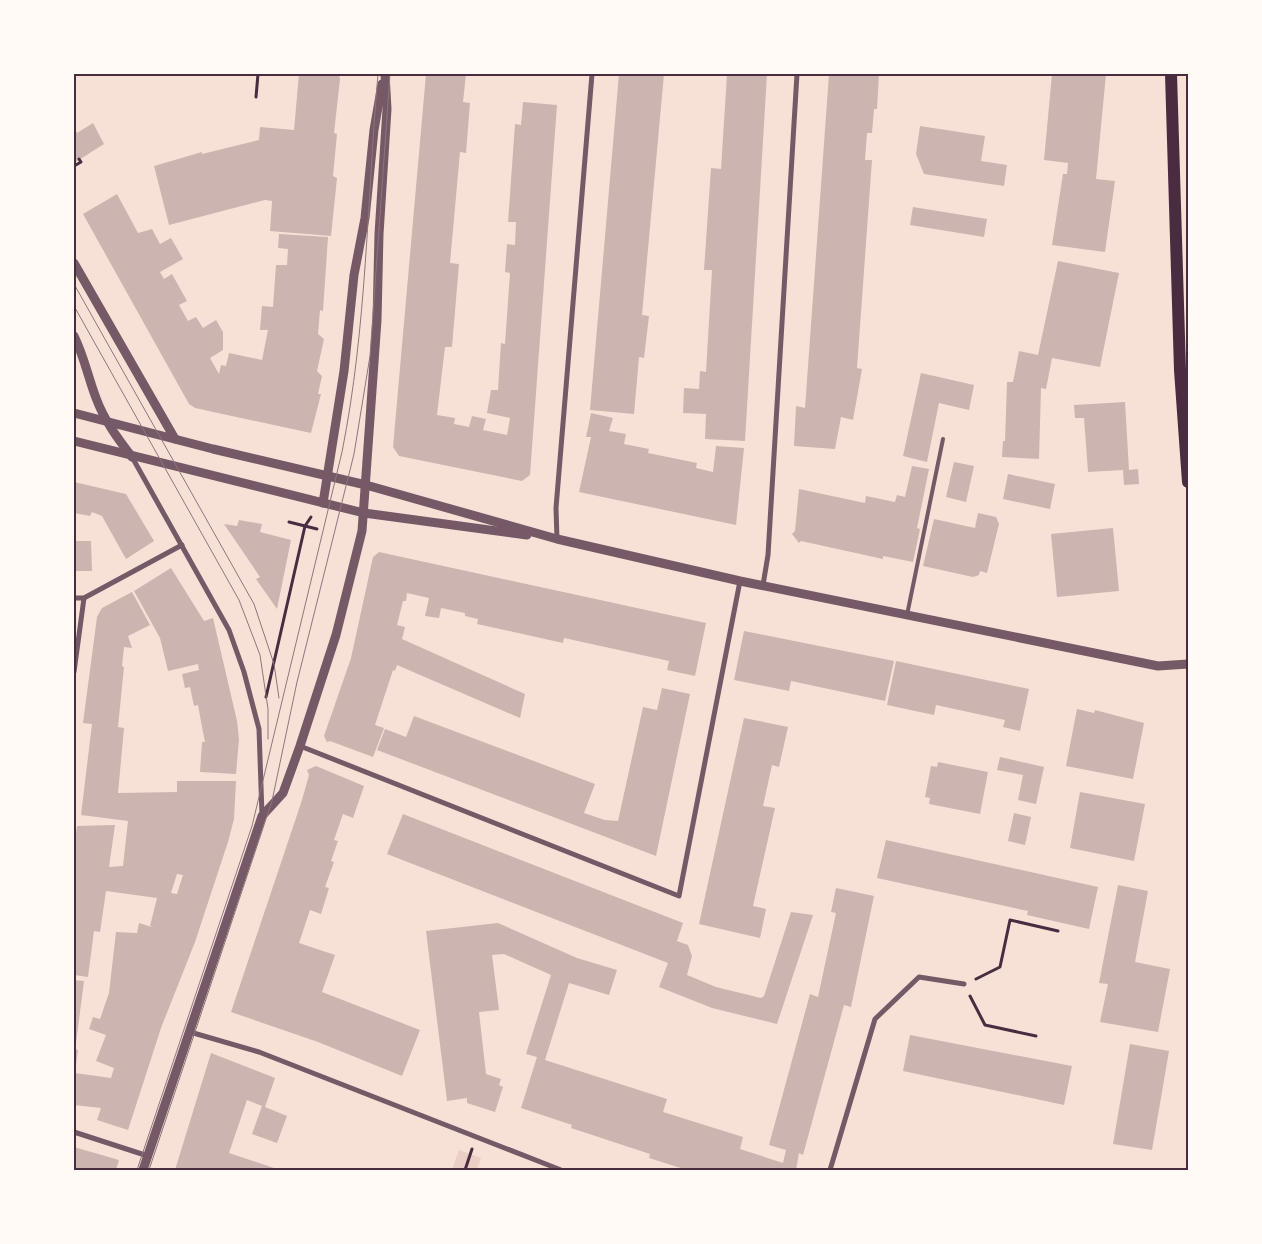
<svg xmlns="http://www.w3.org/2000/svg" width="1262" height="1244" font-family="Ubuntu,sans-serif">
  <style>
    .green { fill: #ebcfc5 }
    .building { fill: #ccb4b1; fill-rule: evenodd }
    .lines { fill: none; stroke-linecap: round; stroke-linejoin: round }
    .path { stroke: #4a2c40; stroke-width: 3 }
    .service { stroke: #755966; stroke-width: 4 }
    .minor { stroke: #755966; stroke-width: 5 }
    .tertiary { stroke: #755966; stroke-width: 9 }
    .primary { stroke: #4a2c40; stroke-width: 12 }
    .tram { stroke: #8f747c; stroke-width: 1 }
    .neatline { fill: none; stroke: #4a2c40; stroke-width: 2 }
  </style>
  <rect width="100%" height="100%" fill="#f7e1d7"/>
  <path class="green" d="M459,1150l22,8 -4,12h-25z"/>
  <g class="building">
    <path d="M299,74h40l1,5 -6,54 3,1 -4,42 4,2 -6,58 -61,-5 2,-30 -7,-1 -96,25 -15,-59 48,-14v2l57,-14 1,-13 34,3z"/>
    <path d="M426,74h40l-3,28 7,1 -4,50 -6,-1 -10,111 9,1 -7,83h-7l-8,68 18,3 -1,6 15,3 3,-11 14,3 -3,11 24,5 3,-17 -23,-5 4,-23h7l3,-47 4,1 5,-71 -5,-1 2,-28 8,1 1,-23h-8l7,-98 6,1 2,-23 34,3 -27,370 -8,6 -123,-25 -6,-9z"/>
    <path d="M619,74h45l-22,241 7,1 -5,42 -5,-1 -5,57 -44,-4z"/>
    <path d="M727,74h40l-22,367 -40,-2 1,-25 -23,-1 1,-25 15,1 1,-18 6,1 6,-102h-8l7,-102 10,1z"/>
    <path d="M829,74h50l-2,35h-3l-2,24h-5l-2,27h7l-15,208 5,1 -9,51 -12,-3 -6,32 -41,-3 2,-40 9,2z"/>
    <path d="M1052,74h54l-10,105 19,2 -10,71 -53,-7 11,-71h4l1,-11 -24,-3z"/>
    <path d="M93,123l11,21 -30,19v-36l3,6z"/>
    <path d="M920,126l65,10 -4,25 26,4 -3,21 -80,-12 -8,-20z"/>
    <path d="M117,194l21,39 14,-4 8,15 11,-6 12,21 -23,13 4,7 8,-5 15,27 -8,4 9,16 8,-4 7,11 13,-8 7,12v18l-13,8 9,16 2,-9 5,1 3,-13 33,7 6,-30h-8l2,-24 11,1 3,-42h11l1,-16 -10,-1 1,-14 49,3 -5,74 -3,-1 -2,24 6,5 -7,32 5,5 -4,18h3l-10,39 -116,-25 -6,-4 -106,-190z"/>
    <path d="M913,207l74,12 -3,18 -74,-12z"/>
    <path d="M1058,261l61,12 -19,94 -48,-9 -6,31 -5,-1 -2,71 -37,-2 1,-16h2l2,-59h6l6,-31 19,4z"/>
    <path d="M921,373l53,12 -5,25 -30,-7 -12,59 -24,-6z"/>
    <path d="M1125,402l4,68 9,-1 1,15 -15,1 -1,-15 -35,2 -4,-54h-9l-1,-13z"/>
    <path d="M591,413l22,5 -4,13 17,3 -2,10 25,5 -1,4 49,10 -1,5 17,4 3,-26 28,2 -8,77 -157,-33 12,-55h-5z"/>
    <path d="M954,462l20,4 -8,36 -20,-5z"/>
    <path d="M912,466l17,3 -12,59 3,1 -7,33 -30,-6v3l-82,-18 -2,2 -7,-9 3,-3 4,-42 66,14 1,-7 29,6 2,-7 8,2z"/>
    <path d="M1008,474l47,10 -5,25 -47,-10z"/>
    <path d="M74,482l52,12 28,47 -28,18 -24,-43 -10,-4 -2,4 -16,-3z"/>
    <path d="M978,513l18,4 3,7 -12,49 -7,-2 -1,4 -6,2 -50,-11 11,-47 41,9z"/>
    <path d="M239,520l23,4 -2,8 31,8 -14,69 -21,-30 4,-2 -36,-53 13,2z"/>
    <path d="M1113,528l6,63 -62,6 -6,-63z"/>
    <path d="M74,541h17l1,30h-18z"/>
    <path d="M379,552l327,71 -11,53 -28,-6 2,-9 -105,-23 -1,5 -86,-19 1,-5 -13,-3v-3l-24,-5 -2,10 -14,-2 4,-18 -22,-5 -1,8h-3l-6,24 8,2 -3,12 123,55 -5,24 -123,-53 -2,6 -2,-1 -18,55 9,3 -11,29 -43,-16 -3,1 -3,-6 27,-78 22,-101z"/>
    <path d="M171,568l33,53 9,-3 24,103 2,18 -3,35 -36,-2 2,-30h3l-3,-15 -4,-22 -4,1 -4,-19 -5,1 -3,-14 17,-4 -1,-6 -30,7 -8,-33 -26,-47z"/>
    <path d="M132,592l18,33 -22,11 4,12 -8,-1 -2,19 2,1 -6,60 6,1 -6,65 59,-1v-11h59l-2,38 -6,23 -33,100 -34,86 -33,102 -31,-10 4,-12 -27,-3v-56l4,1 -3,23 36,5 3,-10 -18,-7 10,-26 -17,-6 4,-12 7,2 9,-26 7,-61 21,1 2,-10 16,5 -5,-2 7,-28 -51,-7 -6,41 -6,-1 -6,46 -14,-2v-128l3,-21 38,-1 -6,42 14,-1 5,-45 -47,-6 11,-91 -9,-1 14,-106 5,-9zM177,874l6,1 -6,19 -6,-1z"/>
    <path d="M744,631l150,30 -9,40 -94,-20 -2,10 -55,-11z"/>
    <path d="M896,661l133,28 -9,42 -17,-4 2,-7 -69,-15 -2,10 -47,-10z"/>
    <path d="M662,688l28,6 -34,162 -279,-106 8,-21 21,8 8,-21 181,68 -11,29 21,7 13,1 25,-114 14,3z"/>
    <path d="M1077,709l17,4 1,-3 49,13 -11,56 -67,-13z"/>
    <path d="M744,718l44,9 -9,40 -7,-2 -9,41 12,2 -22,98 13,3 -6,29 -61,-14z"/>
    <path d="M1000,757l44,10 -8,37 -18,-4 5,-25 -26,-5z"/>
    <path d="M938,762l50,10 -8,42 -51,-10 1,-6 -5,-1 6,-31 6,1z"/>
    <path d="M316,766l48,20 -11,32 -10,-4 -9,26 4,1 -7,20 3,1 -9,25 4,1 -8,26 -11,-4 -11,33 36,12 -13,37 98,38 -18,46 -84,-34 -87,-30 71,-212 7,-25 -2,-5z"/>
    <path d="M1080,792l65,12 -11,57 -64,-13z"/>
    <path d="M1014,813l17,4 -6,28 -17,-4z"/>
    <path d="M403,814l280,109 -6,18 11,4 4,11 -5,19 29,12 45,11 3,-2 27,-84 22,3 -36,109 -65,-16 -53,-21 9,-24 -281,-109z"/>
    <path d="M886,840l212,47 -9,42 -62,-14 1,-4 -151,-33z"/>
    <path d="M1118,885l30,6 -13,71 35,7 -12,63 -58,-10 8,-38 -9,-1z"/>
    <path d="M836,888l38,8 -23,111 -7,-2 -41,150 -4,-2 -3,17h-109l-38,-12 1,-4 -79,-26 1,-3 -51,-17 16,-51 -11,-3 25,-79 -47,-21 -12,1 7,55 -20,2 7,62 15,5 -2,6 4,2 -8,25 -28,-9v-5l-20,3 -21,-170 72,-8 79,35 40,12 -8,25 -40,-12 -24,77 122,39 -4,13 80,25 -3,12 43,14 3,-13 -17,-5 41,-151 8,3 18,-84 -5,-1z"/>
    <path d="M74,980l10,1 -8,62h-2z"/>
    <path d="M910,1035l162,31 -8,39 -161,-34z"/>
    <path d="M1130,1044l39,7 -17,99 -39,-6z"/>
    <path d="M211,1053l64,25 -10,29 22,9 -10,27 -25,-9 10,-28 -15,-6 -18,53 51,17h-105z"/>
    <path d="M74,1147l45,13 -3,10h-42z"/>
  </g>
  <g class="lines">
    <g class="path">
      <path d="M256,97l2,-23"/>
      <path d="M74,166l7,-4 -2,-3"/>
      <path d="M289,522l28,7"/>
      <path d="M266,697l39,-171 6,-9"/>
      <path d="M976,979l24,-12 10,-47 48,11"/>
      <path d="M970,996l15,29 51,11"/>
      <path d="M465,1170l7,-21"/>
    </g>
    <path class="service" d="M907,615l36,-176"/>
    <g class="minor">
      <path d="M132,457l97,173 15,42 15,57 3,86"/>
      <path d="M557,539l-1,-31 36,-434"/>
      <path d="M763,585l5,-30 29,-481"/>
      <path d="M74,598h10l98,-53"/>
      <path d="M74,672l10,-74"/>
      <path d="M300,746l379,150 61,-315"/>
      <path d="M190,1032l69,20 302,118"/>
      <path d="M74,1132l74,24"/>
      <path d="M830,1170l45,-151 44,-42 45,7"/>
    </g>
    <g class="tertiary">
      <path d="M74,263l101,176"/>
      <path d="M74,336c10,20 14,41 22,62 8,22 22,41 36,59"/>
      <path d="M74,413l139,36 153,36 191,54 183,42 418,85 30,-2"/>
      <path d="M74,441l290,72 163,22"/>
      <path d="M323,503l21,-132 10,-96 11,-57 9,-88 8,-46"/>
      <path d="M143,1170l119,-354 21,-23 17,-47 36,-111 26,-104 15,-211 2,-86 8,-125 -2,-35"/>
    </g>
    <path class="primary" d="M1171,74l9,296 8,112"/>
    <g class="tram">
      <path d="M74,284l180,320 20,60 5,34"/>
      <path d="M74,306l165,294 21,55 8,54v30"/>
      <path d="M137,1170l115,-344 90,-374c25,-125 25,-252 36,-378"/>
      <path d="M149,1170l123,-369 25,-119 57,-228 16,-98 20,-282"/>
    </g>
  </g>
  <rect width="1262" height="1244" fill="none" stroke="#fffaf5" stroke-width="150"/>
  <rect x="75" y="75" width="1112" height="1094" class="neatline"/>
</svg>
